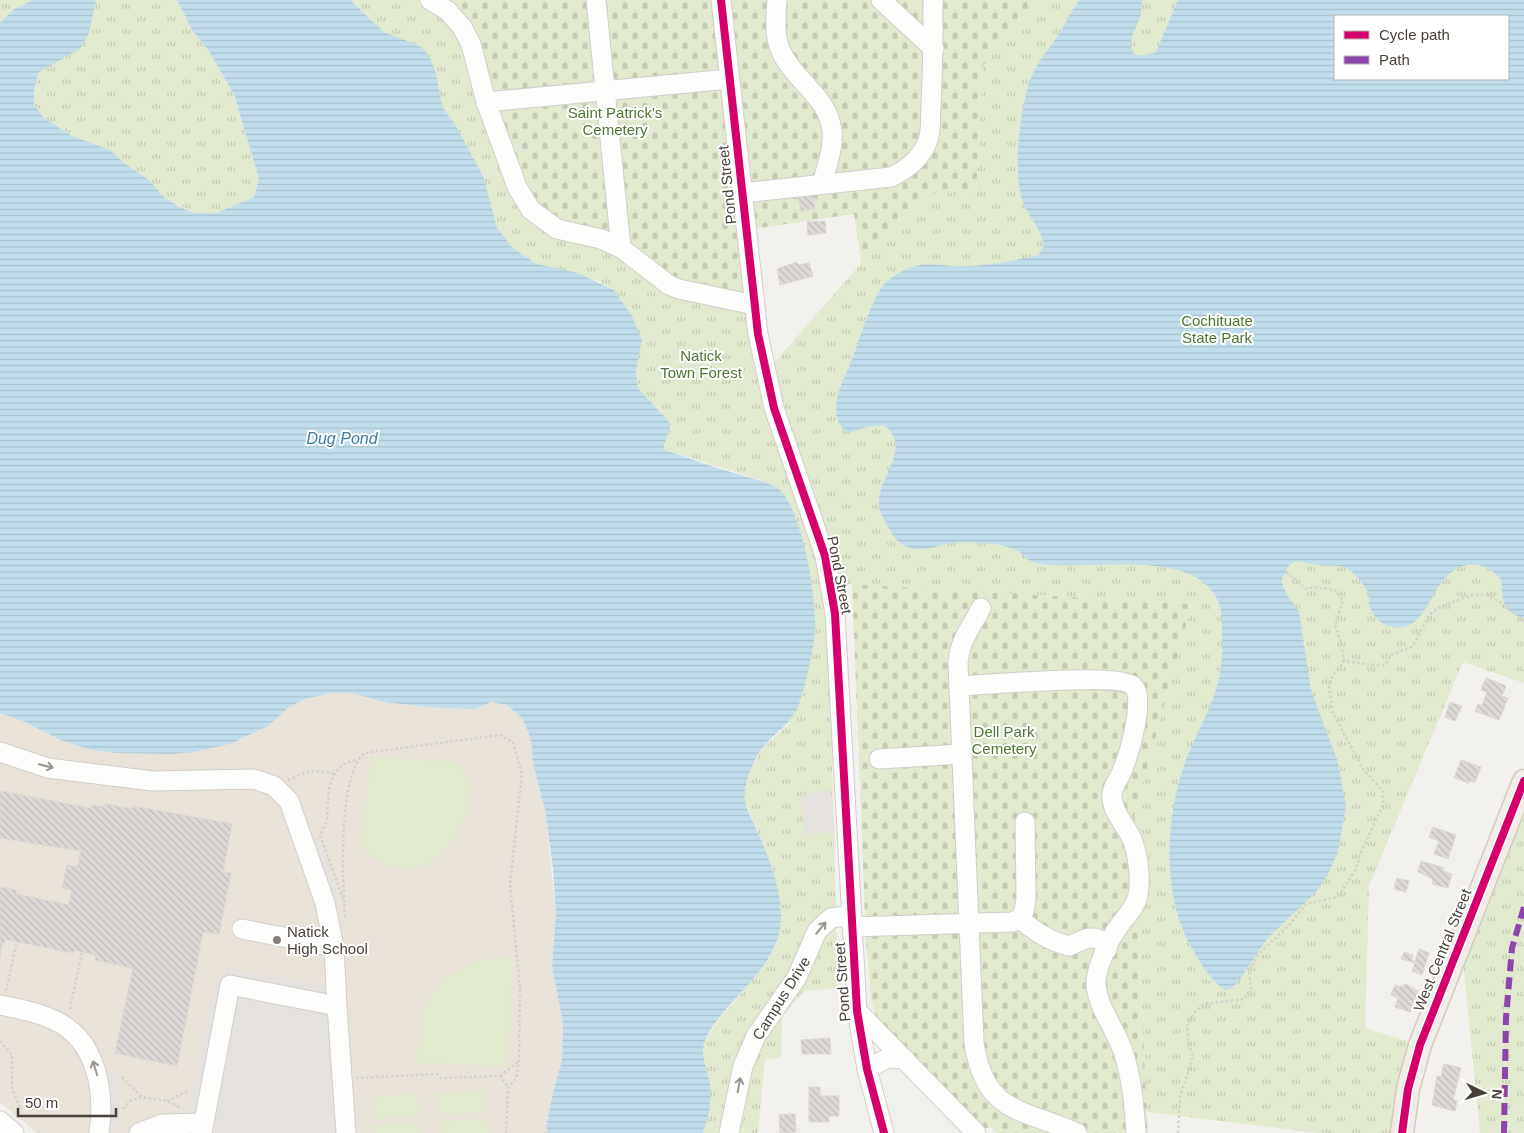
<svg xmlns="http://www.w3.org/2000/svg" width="1524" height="1133" font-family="Helvetica,sans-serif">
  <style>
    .education { fill: #e8e2d9 }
    .grass { fill: #e1e9cf }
    .cemetery { fill: url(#cemetery-stones) }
    .park { fill: url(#park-tufts); fill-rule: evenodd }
    .parking { fill: #e4e1de }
    .water { fill: url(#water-rules); fill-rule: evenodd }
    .building { fill: url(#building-back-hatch); stroke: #dad7d3 }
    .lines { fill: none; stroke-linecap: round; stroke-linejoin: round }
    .minor-casing { stroke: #d0cecb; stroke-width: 21 }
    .major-casing { stroke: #d3cabc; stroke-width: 25 }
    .path { stroke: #d2d0cb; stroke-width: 2.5; stroke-dasharray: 2.5 2.5; stroke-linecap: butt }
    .minor { stroke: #fdfdfc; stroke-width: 19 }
    .major { stroke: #f0ede6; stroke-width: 22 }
    .quiet { stroke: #8e44ad; stroke-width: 6; stroke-dasharray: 12 6; stroke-linecap: butt }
    .cycleway-casing { stroke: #fff; stroke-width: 11 }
    .cycleway { stroke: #d6006c; stroke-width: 8 }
    .oneway { stroke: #999691 }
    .poi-dot { fill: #847e78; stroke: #fff; stroke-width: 2 }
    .labels { text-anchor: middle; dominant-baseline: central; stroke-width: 4; stroke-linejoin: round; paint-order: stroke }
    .park-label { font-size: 15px; fill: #4f7531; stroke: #fff }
    .street-label { font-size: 15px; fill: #484139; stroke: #fff }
    .poi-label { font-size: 15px; fill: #484139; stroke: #fff; text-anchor: start }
    .water-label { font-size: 16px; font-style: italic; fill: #397da3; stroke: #fff }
  </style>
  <defs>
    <pattern id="cemetery-stones" width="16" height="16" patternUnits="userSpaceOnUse" patternTransform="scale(1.25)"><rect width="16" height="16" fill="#e1e9cf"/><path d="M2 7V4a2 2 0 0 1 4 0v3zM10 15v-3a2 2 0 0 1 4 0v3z" fill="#c3c9b2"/></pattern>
    <pattern id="park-tufts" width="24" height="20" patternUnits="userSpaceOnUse" patternTransform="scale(1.25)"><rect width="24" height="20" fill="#e1e9cf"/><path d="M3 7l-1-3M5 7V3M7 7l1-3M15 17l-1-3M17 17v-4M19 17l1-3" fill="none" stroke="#c3c9b2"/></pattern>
    <pattern id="water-rules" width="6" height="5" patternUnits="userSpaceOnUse" patternTransform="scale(1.25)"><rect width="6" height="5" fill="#c2deec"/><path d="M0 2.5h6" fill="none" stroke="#a8c0cb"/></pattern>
    <pattern id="building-back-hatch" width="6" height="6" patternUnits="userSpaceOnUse" patternTransform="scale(1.25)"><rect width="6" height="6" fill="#dcd9d6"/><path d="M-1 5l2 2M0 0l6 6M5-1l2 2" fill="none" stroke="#bebbb8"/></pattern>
  </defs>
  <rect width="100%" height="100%" fill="#f2f0ed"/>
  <path class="education" d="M331,693h22l30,9 56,6 36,1 16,-7 16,3 16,14 8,21 2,24 12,46 11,103 -4,54 11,56 -1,37 -10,37 -6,30 2,6h-511l-37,-31v-389l144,40 50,-1 48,-13 26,-13 21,-19 16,-8z"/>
  <g class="grass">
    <path d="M372,757l85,5 14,23c-1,8 -1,18 -4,27 -17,53 -64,79 -107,33z"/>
    <path d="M513,958l-5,108 -92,-3 7,-51 9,-19 11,-13 38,-21z"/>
    <path d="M485,1091l1,21 -46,3 -1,-22z"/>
    <path d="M418,1094l1,22 -46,3 -1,-22z"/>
    <path d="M487,1119l1,14h-47v-12z"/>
    <path d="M419,1122l1,11h-46l-1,-8z"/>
  </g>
  <g class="cemetery">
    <path d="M421,0h614l-52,66 -7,127 -84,35 -31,35 -7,-49 -108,16 9,83 -215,-89z"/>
    <path d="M852,584l340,20 -59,216 15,313h-151l-5,-5h-12l-100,-106 -6,-11 -3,-13 -5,-57z"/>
  </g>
  <g class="park">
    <path d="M0,0h33l-20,10 -13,13z"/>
    <path d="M96,0h81l15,30 15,18 27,46 25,85 -5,18 -37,16h-23l-30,-16 -15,-17 -26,-18 -13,-12 -40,-15 -27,-18 -9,-12v-17l5,-16 13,-9 13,-5 29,-46z"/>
    <path d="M350,0h71l33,22 64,179 113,58 124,54 11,59 126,-144 43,-35h41l7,-127 52,-66h489v683l-61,-21 -94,224 -4,142 55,17 -18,88h-83l-172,-21 -14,-292 59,-216 -362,-21 13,146h-12l7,259 -34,3 -22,25 -1,42 -16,2 -7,73h-55l8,-32 -1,-17 -7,-21v-17l4,-9 10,-15 48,-57 12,-21 4,-24 -1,-19 -18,-61 -17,-38 -1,-11 7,-23 13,-22 23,-20 11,-20 17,-76 -1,-21 -14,-80 -39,-49 -98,-31 8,-25 -33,-36 -2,-17 6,-31 -10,-24 -18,-26 -17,-10 -60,-16 -24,-16 -16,-20 -13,-50 -28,-52 -14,-20 -4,-20 -18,-40 -36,-14zM1335,16h173v63h-173z"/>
    <path d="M1524,809v324h-44l-17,-172z"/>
  </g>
  <g class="parking">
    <path d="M831,790l4,41 -30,5 -4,-41z"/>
    <path d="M319,837l20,62 -11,3 -20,-61z"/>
    <path d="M228,968l102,20 8,145h-154l31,-156 10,3z"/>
    <path d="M117,1071l2,9 1,51 -12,1 -3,-56z"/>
  </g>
  <g class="water">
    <path d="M33,0h63l-7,33 -9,16 -41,23 -5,16v17l9,12 27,18 40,15 13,12 26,18 15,17 18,11 12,5h23l37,-16 5,-18 -25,-85 -27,-46 -15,-18 -15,-30h173l34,32 36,14 10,11 6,17 6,32 14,20 28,52 13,50 16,20 24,16 41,9 36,17 18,26 10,24 -6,31 2,17 33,36 -8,25c24,9 47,17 71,24 15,5 30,7 43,15 25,16 40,113 38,142 -1,18 -10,60 -17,77 -10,21 -22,24 -35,40 -9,12 -15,27 -18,42 -4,15 11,36 16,50 10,25 21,54 20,80 -1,49 -53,77 -74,117 -9,18 0,31 3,48 3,17 -2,33 -7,49h-155l-2,-6 6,-30 10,-37 1,-37 -11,-56 4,-54 -3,-44 -8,-59 -12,-46 -2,-24 -8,-21 -16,-14 -16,-3 -16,7 -36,-1 -56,-6 -30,-9h-22l-26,6 -16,8 -21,19 -38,18 -36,8 -23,2 -55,-1 -24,-3 -29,-9 -40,-20 -23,-8v-690l13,-13z"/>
    <path d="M1080,0h62c-1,6 0,14 -3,20 -5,13 -12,21 -5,34l9,2 13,-4 22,-52h346v618c-25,-8 -20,-17 -23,-39 -10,-10 -19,-16 -33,-14 -33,4 -37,53 -61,61 -16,5 -32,-3 -37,-19 -2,-4 0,-10 -2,-15 -3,-6 -14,-20 -20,-23 -10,-6 -19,-2 -30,-4 -7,-1 -15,-3 -22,-4l-7,4 -8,16 5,12 13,19 12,78 27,72 8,44 -8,46 -10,22 -12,18 -49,47 -29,43 -6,6 -7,2c-17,-12 -27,-31 -37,-49 -27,-53 -22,-132 0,-186 20,-48 37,-67 34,-122 0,-8 0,-19 -2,-27 -20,-63 -137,-33 -184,-43 -7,-1 -12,-8 -18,-12 -12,-6 -26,-8 -39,-8 -8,-1 -18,-1 -27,0 -15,2 -31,11 -47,3 -7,-3 -11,-9 -15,-16 -4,-6 -10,-16 -11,-24 -3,-28 35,-58 5,-81l-17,2 -19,6c-20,-15 -11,-40 -2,-59 12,-27 19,-58 34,-84 7,-12 27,-23 41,-25 11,-2 30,2 42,1 24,0 52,-5 75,-11l6,-8c-2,-20 -17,-30 -22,-48 -9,-27 -2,-91 8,-118 6,-20 22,-34 32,-52 6,-10 10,-20 18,-29zM1508,16v63h-173v-63z"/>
  </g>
  <g class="building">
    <path d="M812,193l3,15 -14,3 -3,-15z"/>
    <path d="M825,221l1,12 -18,2 -1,-13z"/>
    <path d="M797,262l1,3 11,-2 4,13 -33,9 -3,-16z"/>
    <path d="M1486,678l20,8 -4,10 6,2 -9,22 -24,-9 3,-7 4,2 5,-14 -6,-2z"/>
    <path d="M1450,702l12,4 -7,15 -10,-4z"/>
    <path d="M1461,760l20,7 -6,15 -5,-1 -1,2 -15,-5z"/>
    <path d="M0,791l90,17 1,-3 13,2 1,-3 28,5v-3l99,18 -9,48 8,1 -12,61 -16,-2 -26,134 -62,-13 18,-85 -38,-8 1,-5 -22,-5 -1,3 -68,-14 -1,5h-2l-2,14v-71l16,3v4l53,11 3,-15 -10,-2 5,-23 10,2 4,-16 -81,-13z"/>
    <path d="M1433,827l23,8 -8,24 -14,-5 5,-13 -10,-4z"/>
    <path d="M1421,861l23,7 -1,3 9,3 -4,14 -16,-4 1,-5 -15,-7z"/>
    <path d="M1397,878l12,3 -3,11 -12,-3z"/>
    <path d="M1419,949l10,4 -7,22 -10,-4 3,-8 -14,-4 3,-7 9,3 -1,5 3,1z"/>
    <path d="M1406,984l12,7 -8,21 -15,-5 3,-9 -7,-3 4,-10 5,2z"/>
    <path d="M830,1038l1,16h-29l-1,-14z"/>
    <path d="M1444,1064l17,4 -8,32 4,1 -2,10 -23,-6 5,-29 4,1z"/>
    <path d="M809,1087h11v9h19v20h-10v6h-20z"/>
    <path d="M795,1114l1,18 -16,1 -1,-18z"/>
  </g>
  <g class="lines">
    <defs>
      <g id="minor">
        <path d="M430,0l18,11 14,16 9,17 15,58 31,85 14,23 26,19 44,10 20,9 48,37 10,4 75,16"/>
        <path d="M596,0l25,248"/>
        <path d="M721,0l37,334 16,74 51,148 10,58 22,397 10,58 17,64"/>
        <path d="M777,0c-1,15 -3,35 3,49 13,32 48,46 52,82 2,17 -6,37 -10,53"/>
        <path d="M881,0l53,49"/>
        <path d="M486,102l243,-23"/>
        <path d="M742,193l149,-16c15,-7 29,-18 36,-34 5,-11 3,-26 4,-38 2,-35 2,-70 2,-105"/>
        <path d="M981,608c-10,20 -22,33 -23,55l16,380c11,71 47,65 103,90"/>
        <path d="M959,686c26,-1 164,-14 175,1 11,13 -5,68 -12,84 -3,9 -11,16 -10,27 1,15 14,28 20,41 6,15 9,40 6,56 -2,12 -12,21 -19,31 -10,13 -24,44 -23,59 2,23 20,45 27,66 9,27 11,54 13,82"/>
        <path d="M0,752l48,16 56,7 49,6 101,-2 20,7 15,15 36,102 9,44 3,59"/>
        <path d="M879,759l83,-5"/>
        <path d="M1020,919c16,13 29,22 49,27 14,-5 20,-13 35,-4l3,7"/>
        <path d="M852,927l160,-5 8,-3 4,-8 2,-12 -1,-77"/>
        <path d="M242,929l92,18"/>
        <path d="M0,1005c19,4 38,7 56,16 41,20 49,71 43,112"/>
        <path d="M857,1011l119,122"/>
        <path d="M867,1069l21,-11 17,1"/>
        <path d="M0,1121l14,12"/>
        <path d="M139,1133l24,-9 41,-1"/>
        <path d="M202,1133l28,-148 107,21 9,127"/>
        <path d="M729,1133l14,-67 13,-30 41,-59 20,-46 14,-13 21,-3"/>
      </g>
      <path id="major" d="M1402,1133l6,-44 12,-44 104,-264"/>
    </defs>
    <use href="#minor" class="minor-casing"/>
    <use href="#major" class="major-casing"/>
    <g class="path">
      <path d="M1286,572l20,17 7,-2 22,3 8,10 -8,25 5,14 4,22"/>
      <path d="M288,780c17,-8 28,-12 46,-6"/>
      <path d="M343,899l-23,-64c2,-5 7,-12 7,-18 2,-24 -1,-51 29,-57"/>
      <path d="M345,917c-2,-37 -8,-138 19,-164l136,-18 13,7 9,32 -12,111 10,103 -1,73 -3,18 -8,8 -2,46"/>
      <path d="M6,991l11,-50"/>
      <path d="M70,1009l12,-57"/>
      <path d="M0,1041l12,14v32l8,22"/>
      <path d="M500,1076l19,-15"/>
      <path d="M122,1077l20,20 25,4 14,7"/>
      <path d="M356,1078l81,-4 4,4 59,-2 8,11"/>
      <path d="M167,1101l21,-10"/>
      <path d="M123,1109l7,-8 12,-4"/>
      <path d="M1178,1133l2,-36 13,-41 -5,-15 -1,-14 6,-13 11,-10 40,-5 7,-11 -2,-17 9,-16 32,-31 16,-20 32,-7 18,-28 4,-15 23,-49v-14l-20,-22 -30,-56 -4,-26 4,-12 11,-14 29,4h12l6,-10 22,-9 17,-32 10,-7 31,-12h16l18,10 19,16"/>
    </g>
    <use href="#minor" class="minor"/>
    <use href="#major" class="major"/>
    <path class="quiet" d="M1504,1133l2,-115 6,-70 12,-41"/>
    <defs>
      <g id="cycleway">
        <path d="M721,0l37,334 16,74 51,148 10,58 22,397 10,58 17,64"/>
        <path d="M1402,1133l6,-44 12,-44 104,-264"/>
      </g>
    </defs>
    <use href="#cycleway" class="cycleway-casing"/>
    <use href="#cycleway" class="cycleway"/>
  </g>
  <defs><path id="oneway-shaft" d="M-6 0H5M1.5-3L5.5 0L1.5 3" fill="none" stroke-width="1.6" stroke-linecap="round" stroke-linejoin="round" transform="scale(1.25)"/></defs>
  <g class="oneway">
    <use href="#oneway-shaft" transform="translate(46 766) rotate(14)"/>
    <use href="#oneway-shaft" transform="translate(821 928) rotate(-50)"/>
    <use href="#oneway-shaft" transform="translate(95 1068) rotate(-107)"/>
    <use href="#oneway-shaft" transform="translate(739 1085) rotate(-79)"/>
  </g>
  <circle class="poi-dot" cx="277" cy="940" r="5"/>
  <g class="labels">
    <g class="park-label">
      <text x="615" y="112">Saint Patrick's<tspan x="615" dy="17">Cemetery</tspan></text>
      <text x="1217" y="320">Cochituate<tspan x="1217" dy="17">State Park</tspan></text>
      <text x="701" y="355">Natick<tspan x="701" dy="17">Town Forest</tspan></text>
      <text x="1004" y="731">Dell Park<tspan x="1004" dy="17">Cemetery</tspan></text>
    </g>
    <g class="street-label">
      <text transform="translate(727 185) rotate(-96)">Pond Street</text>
      <text transform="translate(840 575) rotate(79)">Pond Street</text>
      <text transform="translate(1442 950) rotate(-68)">West Central Street</text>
      <text transform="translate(842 982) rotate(-94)">Pond Street</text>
      <text transform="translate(781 998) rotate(-58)">Campus Drive</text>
    </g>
    <g class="poi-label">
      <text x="287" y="931">Natick<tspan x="287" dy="17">High School</tspan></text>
    </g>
    <g class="water-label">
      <text x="342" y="438">Dug Pond</text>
    </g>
  </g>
  <rect x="1334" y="15" width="175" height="65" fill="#ffffff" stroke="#b6b3b0"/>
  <rect x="1344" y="31" width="25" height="8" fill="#d6006c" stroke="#b6b3b0"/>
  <text x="1379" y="40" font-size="15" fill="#484139">Cycle path</text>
  <rect x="1344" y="56" width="25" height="8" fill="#8e44ad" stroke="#b6b3b0"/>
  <text x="1379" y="65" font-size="15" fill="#484139">Path</text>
  <g transform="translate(1484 1093) rotate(95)" stroke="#ffffff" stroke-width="4" paint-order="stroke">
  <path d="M0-4L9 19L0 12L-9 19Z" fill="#484139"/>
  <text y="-8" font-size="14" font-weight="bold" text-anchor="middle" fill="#484139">N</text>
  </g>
  <path d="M18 1108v8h98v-8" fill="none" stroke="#484139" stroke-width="2.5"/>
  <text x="25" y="1108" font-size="15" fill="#484139" stroke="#ffffff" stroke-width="4" paint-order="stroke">50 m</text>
</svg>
